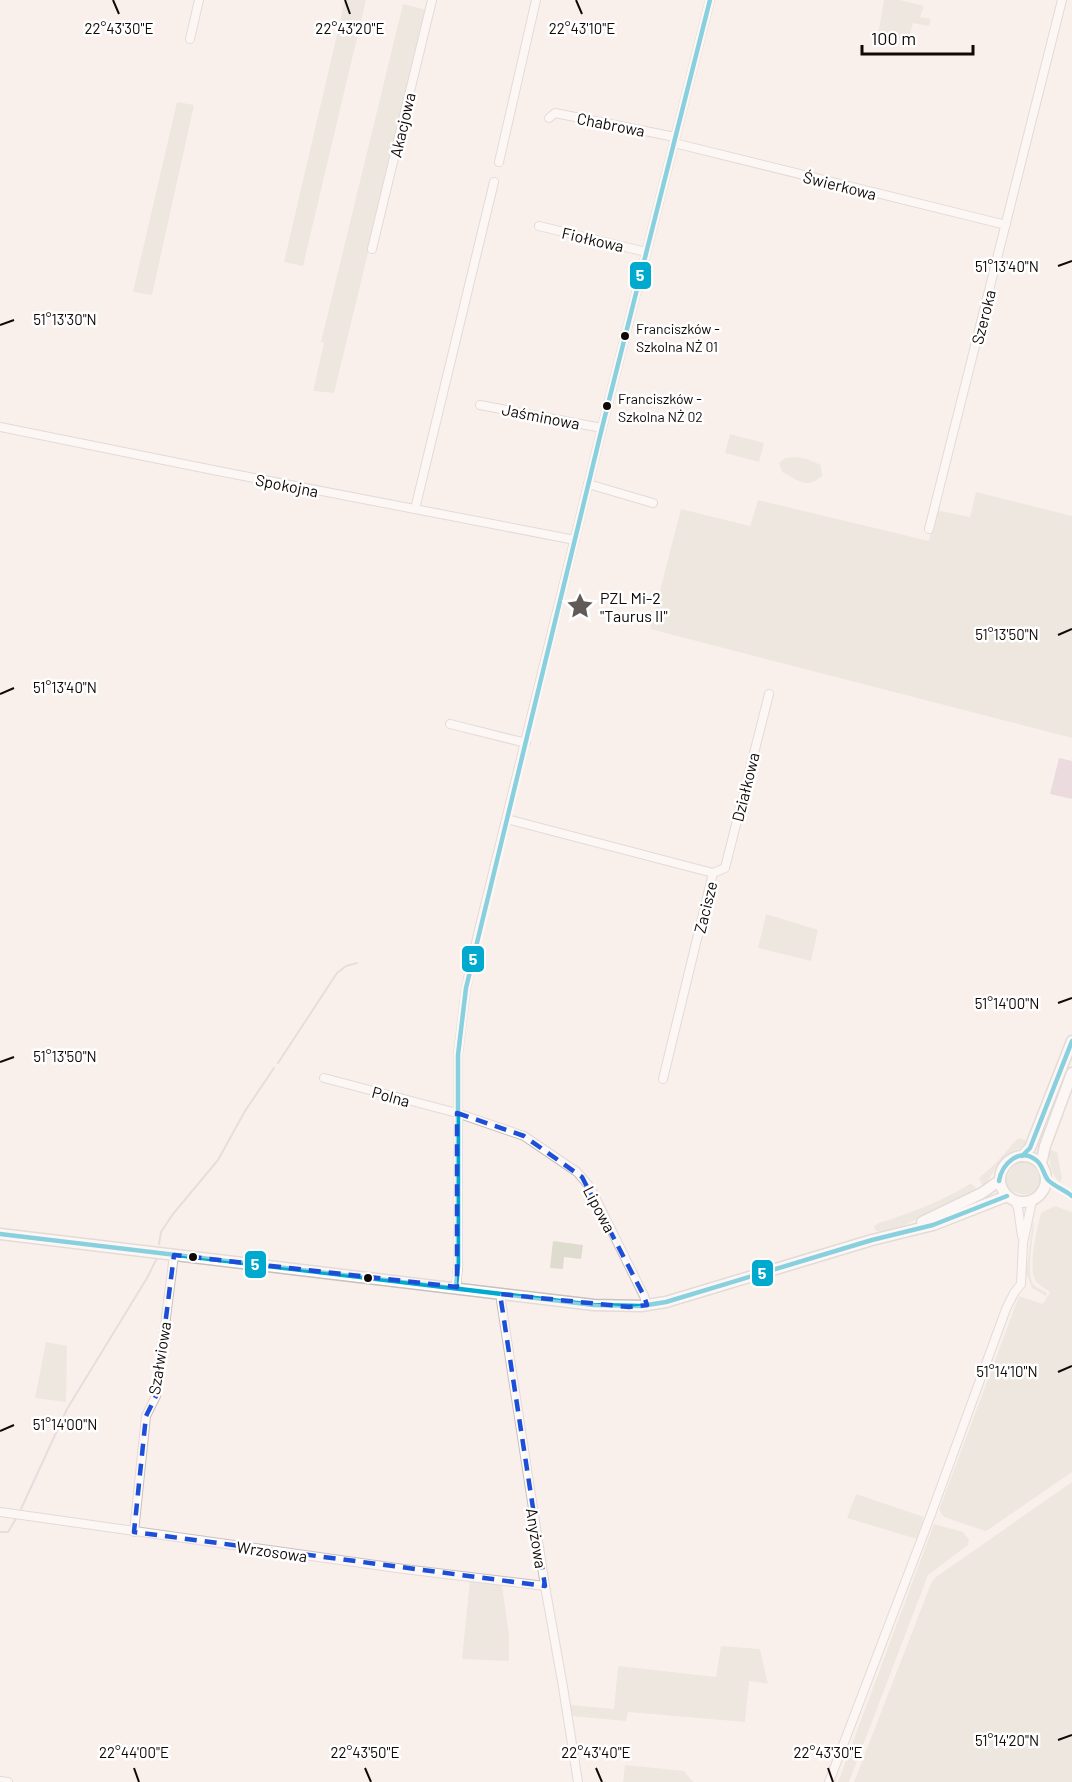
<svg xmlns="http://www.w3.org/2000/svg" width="1072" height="1782" font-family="Barlow,sans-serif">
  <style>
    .green { fill: #dedcce }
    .water { fill: #d9c2cd }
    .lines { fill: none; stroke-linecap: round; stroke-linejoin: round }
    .stream { stroke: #d9c2cd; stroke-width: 2 }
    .minor-casing { stroke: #c8c0bc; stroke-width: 10 }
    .major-casing { stroke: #c8c0bc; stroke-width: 13 }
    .minor { stroke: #fefdfc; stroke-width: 8 }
    .major { stroke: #fefdfc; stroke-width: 10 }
    .bus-1-casing { stroke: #fff; stroke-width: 9 }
    .bus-1 { stroke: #00a9ce; stroke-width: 4.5 }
    .marked { fill: none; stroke: #1d4ed8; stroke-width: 4.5; stroke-dasharray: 12 8; stroke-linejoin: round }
    .ticks { fill: none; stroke: #110906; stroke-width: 2 }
    .bus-dot { fill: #110906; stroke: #fff; stroke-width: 2 }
    .labels { text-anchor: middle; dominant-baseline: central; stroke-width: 5; stroke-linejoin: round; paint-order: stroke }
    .bus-label { font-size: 14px; fill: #110906; stroke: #fff; text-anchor: start }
    .street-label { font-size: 16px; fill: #110906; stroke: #fff }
    .poi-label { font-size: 16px; fill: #110906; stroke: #fff; text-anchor: start }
    .ticks-label { font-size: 15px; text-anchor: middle; fill: #110906; stroke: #fff; stroke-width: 5; stroke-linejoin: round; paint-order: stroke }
    .line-badge { stroke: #fff; stroke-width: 2 }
    .badge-label { font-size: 16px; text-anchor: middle; font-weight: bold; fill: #fff }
  </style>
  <rect width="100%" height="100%" fill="#f9f0ec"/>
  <g class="green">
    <path d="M345,0h21l-63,266 -19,-4z"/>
    <path d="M884,0h16l24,6 -4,11 11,2 -2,7 -16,-3 -5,19 -30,-8z"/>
    <path d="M403,4l24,6 -93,383 -21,-2 11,-48 -3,-1z"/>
    <path d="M177,102l17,3 -42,190 -19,-3z"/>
    <path d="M730,434l34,9 -5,19 -34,-9z"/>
    <path d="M796,457l11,2 14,6 1,11c-17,14 -23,4 -40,-4l-3,-9 6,-5z"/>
    <path d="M976,492l96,24v222l-422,-109 31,-120 69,17 8,-26 171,41 7,-31 34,7z"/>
    <path d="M766,914l52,16 -7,31 -53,-13z"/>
    <path d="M1018,1138l10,3c-7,9 -18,10 -25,17 -9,8 -11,21 -20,28l-4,-8 16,-14z"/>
    <path d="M1050,1150l7,2 5,26 -2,5c-8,-8 -12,-21 -10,-33z"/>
    <path d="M1021,1161l12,3 8,9c1,13 -5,24 -20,21 -6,-1 -9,-4 -14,-4 -5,-14 0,-24 14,-29z"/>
    <path d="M970,1184l3,1 4,5 -72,35 -24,8 -6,-3 -1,-4 5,-3c32,-10 63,-22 91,-39z"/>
    <path d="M1055,1206l17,6v260l-84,58 -3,1 -41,-14 -5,-7 80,-214 24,8 7,-12c-5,-4 -12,-7 -15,-12 -7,-13 2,-52 6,-67z"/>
    <path d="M1033,1221l1,1c0,14 -9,52 0,63 3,3 10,6 13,8l-1,3 -14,-8 -6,-15z"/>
    <path d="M553,1241l30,4 -2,14 -17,-2 -1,12 -13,-1z"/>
    <path d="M46,1342l21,4 -1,56 -31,-4z"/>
    <path d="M1072,1482v300h-218l78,-201 4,-4z"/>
    <path d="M856,1494l68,23 -7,22 -70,-21z"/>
    <path d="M934,1524l29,8 6,8 -1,5 -40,30 -79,207h-11z"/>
    <path d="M470,1580l32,5 7,50v26l-47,-2z"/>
    <path d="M721,1646l39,3 8,35 -19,-3 -4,41 -117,-10 -2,9 -55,-5v-11l43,4 4,-43 98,11z"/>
    <path d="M625,1765l59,6 9,11h-70z"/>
  </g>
  <path class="water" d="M1059,758l13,3v38l-22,-5z"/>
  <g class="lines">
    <g class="stream">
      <path d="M278,1063l59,-90 9,-7 11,-3"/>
      <path d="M159,1244l2,-12 12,-18 45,-54 27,-49 29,-43"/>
      <path d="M21,1509l46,-100 80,-131 10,-20"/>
      <path d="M0,1532h8l9,-15"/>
    </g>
    <defs>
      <g id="minor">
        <path d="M190,39l9,-39"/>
        <path d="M549,118l6,-5 120,24"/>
        <path d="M674,143l332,82"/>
        <path d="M499,162l37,-162"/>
        <path d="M539,226l107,26"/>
        <path d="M372,249l60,-249"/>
        <path d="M480,405l122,23"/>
        <path d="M0,427l218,44 357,69"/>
        <path d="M588,484l65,19"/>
        <path d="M415,509l79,-327"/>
        <path d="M929,529l133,-529"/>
        <path d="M450,724l76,19"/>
        <path d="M507,819l206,54 -50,206"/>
        <path d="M713,873l12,-5 44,-174"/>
        <path d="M324,1078l133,35 67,23 53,36 13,15 54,109 3,9"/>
        <path d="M1015,1201l3,7 4,28"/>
        <path d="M456,1287l2,-21v-211l8,-67 12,-54 124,-506 108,-428"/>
        <path d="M501,1294v7l44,285 18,101 15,95"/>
        <path d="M0,1512l404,57 141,17"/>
        <path d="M134,1532l12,-116 10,-20 18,-141"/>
        <path d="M0,1781l8,1"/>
        <path d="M829,1782l101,-265 76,-208 8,-16 7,-9 2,-41 9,-42"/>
      </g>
      <g id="major">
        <circle cx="1023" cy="1179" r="23"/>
        <path d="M1022,1156l8,-8 42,-107"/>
        <path d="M1041,1164l4,-18 27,-73"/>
        <path d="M922,1222l60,-29 17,-12"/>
        <path d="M0,1234l594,71 47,1 25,-4 206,-62 61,-15 74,-29"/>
      </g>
    </defs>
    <use href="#minor" class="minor-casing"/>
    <use href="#major" class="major-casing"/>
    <use href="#minor" class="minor"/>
    <use href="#major" class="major"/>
    <defs>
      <g id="bus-1">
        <path d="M1022,1156l8,-8 42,-107"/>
        <path d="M999,1181c3,-17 20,-34 37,-21 7,5 7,14 12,20 7,7 17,10 24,16"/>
        <path d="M0,1234l594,71 47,1 25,-4 206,-62 61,-15 74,-29"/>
        <path d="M456,1287l2,-21v-211l8,-67 136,-560 108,-428"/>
      </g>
    </defs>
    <use href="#bus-1" class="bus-1-casing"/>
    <use href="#bus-1" class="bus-1"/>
  </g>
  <path d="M0 0H1072V1782H0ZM457,1113l67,23 58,41 62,119 3,9 -18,2 -129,-13 45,292 -411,-54 12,-116 10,-20 18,-141 283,32z" fill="#f9f0ec" fill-opacity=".55" fill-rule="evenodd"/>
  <path class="marked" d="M457,1113l67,23 58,41 62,119 3,9 -18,2 -129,-13 45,292 -411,-54 12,-116 10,-20 18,-141 283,32z"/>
  <path class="ticks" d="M113,0l6,14M345,0l5,14M576,0l6,14M1058,266l14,-5M0,325l14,-5M1058,635l14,-6M0,694l14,-6M1058,1003l14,-5M0,1062l14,-5M1058,1372l14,-6M0,1431l14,-6M1058,1740l14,-5M134,1768l5,14M365,1768l6,14M596,1768l6,14M828,1768l5,14"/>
  <defs>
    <symbol id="sight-bare" viewBox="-9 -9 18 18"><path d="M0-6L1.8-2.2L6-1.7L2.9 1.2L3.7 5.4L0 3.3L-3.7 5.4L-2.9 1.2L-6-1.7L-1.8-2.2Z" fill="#625a56" stroke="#fff" stroke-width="2.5" paint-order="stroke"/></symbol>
  </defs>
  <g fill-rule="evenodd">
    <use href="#sight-bare" x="561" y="587" width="38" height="38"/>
  </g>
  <g class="bus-dot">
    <circle cx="625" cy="336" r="5"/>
    <circle cx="607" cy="406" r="5"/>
    <circle cx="193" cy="1257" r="5"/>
    <circle cx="368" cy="1278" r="5"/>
  </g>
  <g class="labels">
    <g class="bus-label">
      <text x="636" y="328">Franciszków -<tspan x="636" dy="18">Szkolna NŻ 01</tspan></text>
      <text x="618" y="398">Franciszków -<tspan x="618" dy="18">Szkolna NŻ 02</tspan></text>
    </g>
    <g class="street-label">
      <text transform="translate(611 124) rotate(11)">Chabrowa</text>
      <text transform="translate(402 125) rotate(-77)">Akacjowa</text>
      <text transform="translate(840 185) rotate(14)">Świerkowa</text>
      <text transform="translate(593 239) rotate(13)">Fiołkowa</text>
      <text transform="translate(983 317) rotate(-76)">Szeroka</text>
      <text transform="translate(541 416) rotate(11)">Jaśminowa</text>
      <text transform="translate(287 485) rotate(11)">Spokojna</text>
      <text transform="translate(745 787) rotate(-76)">Działkowa</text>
      <text transform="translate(705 907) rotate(-76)">Zacisze</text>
      <text transform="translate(391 1096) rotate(15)">Polna</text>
      <text transform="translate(600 1209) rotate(62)">Lipowa</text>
      <text transform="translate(159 1358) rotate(-81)">Szałwiowa</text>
      <text transform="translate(537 1538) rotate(81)">Anyżowa</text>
      <text transform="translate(272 1551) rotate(8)">Wrzosowa</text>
    </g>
    <g class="poi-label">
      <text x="600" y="597">PZL Mi-2<tspan x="600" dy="18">"Taurus II"</tspan></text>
    </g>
  </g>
  <g class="ticks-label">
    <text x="119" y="34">22°43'30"E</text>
    <text x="350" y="34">22°43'20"E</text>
    <text x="582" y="34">22°43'10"E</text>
    <text x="1007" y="272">51°13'40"N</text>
    <text x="65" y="325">51°13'30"N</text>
    <text x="1007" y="640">51°13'50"N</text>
    <text x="65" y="693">51°13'40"N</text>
    <text x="1007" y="1009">51°14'00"N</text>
    <text x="65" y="1062">51°13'50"N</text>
    <text x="1007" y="1377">51°14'10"N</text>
    <text x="65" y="1430">51°14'00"N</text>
    <text x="1007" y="1746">51°14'20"N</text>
    <text x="134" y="1758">22°44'00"E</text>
    <text x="365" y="1758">22°43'50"E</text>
    <text x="596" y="1758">22°43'40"E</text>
    <text x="828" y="1758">22°43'30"E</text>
  </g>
  <g class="line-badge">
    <rect x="629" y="261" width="23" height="29" rx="6" fill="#00a9ce"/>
    <rect x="461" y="945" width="24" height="28" rx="6" fill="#00a9ce"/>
    <rect x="244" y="1250" width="23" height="29" rx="6" fill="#00a9ce"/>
    <rect x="751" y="1259" width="23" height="28" rx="6" fill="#00a9ce"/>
  </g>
  <g class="badge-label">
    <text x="640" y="281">5</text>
    <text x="473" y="965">5</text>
    <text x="255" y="1270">5</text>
    <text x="762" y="1279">5</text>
  </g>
  <path d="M862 45v9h111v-9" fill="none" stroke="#110906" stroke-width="3"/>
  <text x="871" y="45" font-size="18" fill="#110906" stroke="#ffffff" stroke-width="4.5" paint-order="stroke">100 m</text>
</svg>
